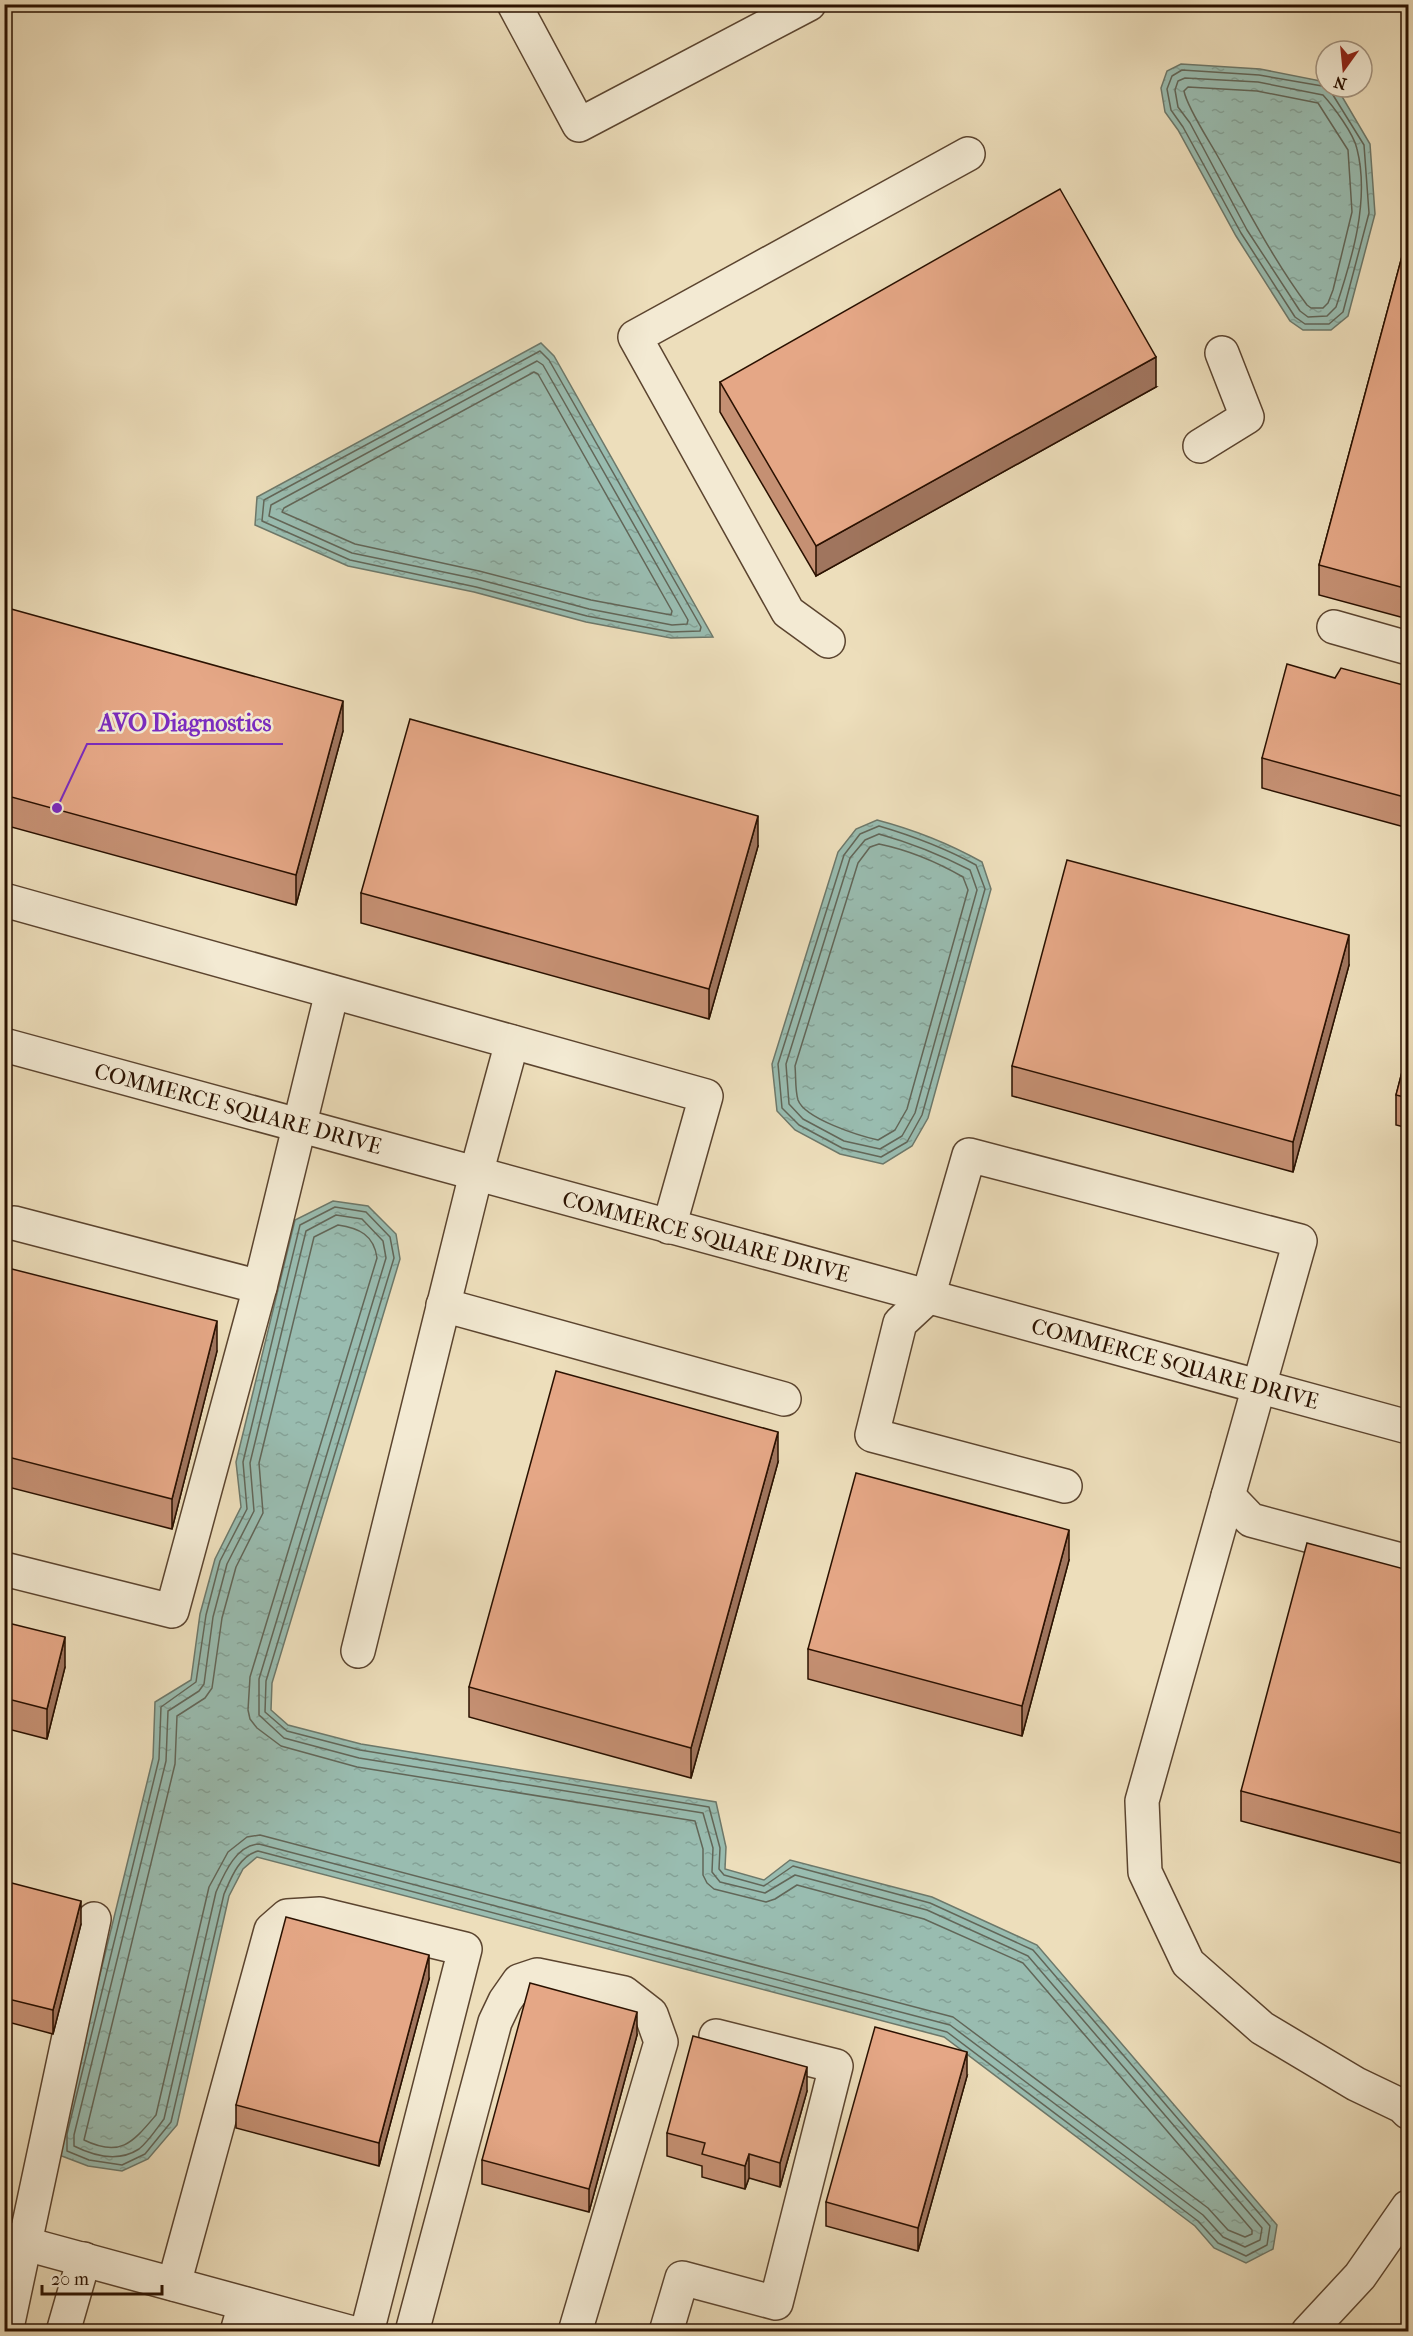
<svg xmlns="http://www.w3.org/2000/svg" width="1413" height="2336" font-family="'IM FELL French Canon',serif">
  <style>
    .water { fill: url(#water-ripples); stroke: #6d786a; stroke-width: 1.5 }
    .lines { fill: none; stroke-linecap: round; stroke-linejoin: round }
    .shore { stroke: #626658; stroke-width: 1.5 }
    .minor-casing { stroke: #5b442f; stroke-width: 36 }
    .minor { stroke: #f3ead3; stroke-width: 33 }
    .wall { fill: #c59073; stroke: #2a1100; stroke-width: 1.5 }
    .shaded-wall { fill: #a0755e; stroke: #2a1100; stroke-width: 1.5 }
    .building { fill: #e5a786; stroke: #2a1100; stroke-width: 1.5 }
    .labels { text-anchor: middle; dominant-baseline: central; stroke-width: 5; stroke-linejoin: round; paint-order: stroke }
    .street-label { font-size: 22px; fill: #2a1100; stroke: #f3ead3 }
    .leader { fill: none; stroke: #7b2cbf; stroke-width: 2 }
    .callout-dot { fill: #7b2cbf; stroke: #f3ead3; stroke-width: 2 }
    .callout-label { font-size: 24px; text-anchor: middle; font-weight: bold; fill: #7b2cbf; stroke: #f3ead3; stroke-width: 5; stroke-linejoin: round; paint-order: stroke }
  </style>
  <defs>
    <pattern id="water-ripples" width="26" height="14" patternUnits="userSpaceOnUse" patternTransform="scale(1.5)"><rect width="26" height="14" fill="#99bcb0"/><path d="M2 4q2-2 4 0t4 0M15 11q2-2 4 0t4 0" fill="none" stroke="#84a196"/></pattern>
  </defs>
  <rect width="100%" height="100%" fill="#eddebb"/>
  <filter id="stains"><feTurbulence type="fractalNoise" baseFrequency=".00333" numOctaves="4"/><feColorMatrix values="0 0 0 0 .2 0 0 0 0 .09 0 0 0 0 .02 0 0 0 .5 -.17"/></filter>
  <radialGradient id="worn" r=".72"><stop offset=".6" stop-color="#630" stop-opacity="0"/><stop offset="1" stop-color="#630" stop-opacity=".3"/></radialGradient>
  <g class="water">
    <path d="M1181,64l79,5 66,13v5h7l7,6 30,51 5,70 -27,102 -17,14h-28l-13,-9 -54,-85 -58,-106 -13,-18 -4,-24 6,-17z"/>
    <path d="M541,343l13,13 159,281 -42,1 -85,-16 -112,-30 -126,-26 -93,-41 2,-28z"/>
    <path d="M877,820c38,10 71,23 105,42l9,27 -63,229 -16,28 -29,18 -43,-10 -45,-24 -18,-19 -5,-47 66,-212 18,-23z"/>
    <path d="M333,1201l35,5 28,28 4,25 -128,424 -1,27 17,15 73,19 355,58 10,45 -1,22 39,11 26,-20 142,37 105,48 240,280 -4,24 -27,14 -32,-15 -19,-22 -251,-189 -687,-180 -14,12 -14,27 -52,229 -29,34 -26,12 -34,-5 -29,-11 2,-21 92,-376 2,-56 36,-22 9,-66 15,-55 26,-52 -5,-45 59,-242z"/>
  </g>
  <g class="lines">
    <g class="shore">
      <path d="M1182,70l77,5 69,12 36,58 5,68 -26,99 -14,12h-24l-10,-7 -54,-84 -58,-106 -12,-17 -4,-21 5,-13z"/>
      <path d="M1185,78l73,4 65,13c10,11 31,39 34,54 13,51 -5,110 -21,158l-9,9 -19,1 -8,-6 -53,-81 -57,-107 -12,-16 -3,-17 3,-9z"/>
      <path d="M1188,87l69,4 61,12 30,47 4,62 -19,78 -5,13 -5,5h-12l-4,-3c-35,-47 -61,-99 -90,-150 -9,-16 -30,-48 -33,-64z"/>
      <path d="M540,351l9,9 152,267 -1,4 -29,1 -84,-16 -111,-29 -126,-27 -88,-39 2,-21z"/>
      <path d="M537,361l6,4 145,255 -1,4 -15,1 -83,-16 -112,-30 -125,-26 -83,-37 2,-11z"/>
      <path d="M534,372l4,2 134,237 -1,4 -80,-15 -112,-29 -124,-27 -73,-32 2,-4z"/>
      <path d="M879,826c34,10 66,22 97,39l9,24 -63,226 -15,27 -26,15 -39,-9 -43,-23 -17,-17 -4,-44 66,-209 16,-21z"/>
      <path d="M879,834c32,9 62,21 91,36l7,20 -62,223 -13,23 -22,13 -36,-8 -41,-22 -14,-15 -3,-40 64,-206 15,-18z"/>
      <path d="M879,844c29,6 58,18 84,33l5,13 -61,219 -12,21 -17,10c-18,-4 -73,-21 -80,-40 -3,-10 -2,-24 -3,-34l63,-203 12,-16z"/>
      <path d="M335,1207l31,5 24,25 4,21 -128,423 -1,31 22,19 73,19 349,57 11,41 -1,21 5,6 40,11 29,-20 137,37 103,47 237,276 -3,19 -21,11 -28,-13 -20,-22 -251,-189 -689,-181c-19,5 -27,27 -34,43l-53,228 -26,32 -23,11 -33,-5 -22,-9v-17l92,-375 2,-52 35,-25 10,-67 14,-54 27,-52 -4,-47 57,-237z"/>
      <path d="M336,1215l26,4 21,22 3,17 -127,421v36l25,23 75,20 344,55 10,35 -1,24 8,10 45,11 30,-18 132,35 101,46 234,272 -2,12 -15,7 -22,-10 -20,-22 -253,-190 -691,-181c-23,1 -35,30 -43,48l-52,227c-7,9 -16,23 -25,30 -20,13 -45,7 -65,-3v-11l92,-374 2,-50 31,-20 5,-7 9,-67 14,-53 27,-53 -4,-48 56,-232z"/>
      <path d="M338,1225c21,3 36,10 39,33l-127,419 -2,33 2,9 7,9 24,18 76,21 338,54 8,28v26l4,8 7,6 52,13 9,-3 22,-14 127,34 99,44 229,267v4l-7,3 -17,-7 -20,-22 -255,-191 -693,-182 -13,2 -19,15 -19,35 -53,228c-23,27 -35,43 -72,25l91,-376 2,-48 28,-18 7,-10 10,-70 14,-51 27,-54 -4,-50 55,-226z"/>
    </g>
    <defs>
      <g id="minor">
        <path d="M514,4l65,121 230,-121"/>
        <path d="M1200,446l47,-29 -25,-64"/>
        <path d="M1334,627l74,21"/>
        <path d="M828,641l-40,-29 -153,-275 333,-183"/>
        <path d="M4,900l702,196 -37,131"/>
        <path d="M4,1045l1404,382"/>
        <path d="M14,1223l246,64"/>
        <path d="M443,1305l341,94"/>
        <path d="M1065,1486l-193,-51 28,-112 28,-26 41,-142 331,86 -158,560 3,71 43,91 74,65 94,56 46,22 6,6"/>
        <path d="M1228,1496l23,24 157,42"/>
        <path d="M4,1569l168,42 88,-324 72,-295"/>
        <path d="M358,1651l118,-477 36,-132"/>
        <path d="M4,2238l345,94"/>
        <path d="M174,2284l97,-354 16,-14 33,-2 145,35 -98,383"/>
        <path d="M6,2332l88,-413"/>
        <path d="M63,2332l21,-73"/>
        <path d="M237,2332l8,-28"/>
        <path d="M412,2332l83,-310 10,-21 14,-20 18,-6 87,18 27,21 10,28 -86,290"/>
        <path d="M666,2332l16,-54 94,25 60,-237 -120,-30"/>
        <path d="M1308,2332l52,-56 48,-69"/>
      </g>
    </defs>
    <use href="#minor" class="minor-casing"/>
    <use href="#minor" class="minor"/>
  </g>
  <g class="wall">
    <path d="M1408,234v385l-89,-24v-30z"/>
    <path d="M720,382l436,5 -340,189 -96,-164z"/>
    <path d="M4,607l339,124 -47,174 -292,-80z"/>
    <path d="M1335,678l73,18v132l-146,-40v-30z"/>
    <path d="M758,846l-49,173 -348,-96v-30z"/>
    <path d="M1349,965l-56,207 -281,-76v-30z"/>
    <path d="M1408,1049v79l-12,-3v-30z"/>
    <path d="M1408,1187v40h-2v-30z"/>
    <path d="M4,1267l213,84 -45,178 -168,-43z"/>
    <path d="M778,1462l-87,316 -222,-61v-30z"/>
    <path d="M1069,1560l-47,176 -214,-57v-30z"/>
    <path d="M1408,1570v295l-167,-44v-30z"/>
    <path d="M4,1622l61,45 -18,72 -43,-11z"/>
    <path d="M4,1881l77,43 -28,110 -49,-13z"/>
    <path d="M429,1979l-50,187 -143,-38v-23z"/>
    <path d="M637,2035l-48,177 -107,-28v-24z"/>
    <path d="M967,2076l-49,175 -92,-25v-24z"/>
    <path d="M807,2091l-27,96 -31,-9 -4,11 -43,-12v-11l-35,-10v-23z"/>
  </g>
  <g class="shaded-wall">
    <path d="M1156,357v30l-340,189v-30z"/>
    <path d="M343,701v30l-47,174v-30z"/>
    <path d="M758,816v30l-49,173v-30z"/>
    <path d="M1349,935v30l-56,207v-30z"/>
    <path d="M217,1321v30l-45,178v-30z"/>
    <path d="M778,1432v30l-87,316v-30z"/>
    <path d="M1069,1530v30l-47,176v-30z"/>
    <path d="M65,1637v30l-18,72v-30z"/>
    <path d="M81,1901v23l-28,110v-24z"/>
    <path d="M429,1955v24l-50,187v-23z"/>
    <path d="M637,2012v23l-48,177v-23z"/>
    <path d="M967,2052v24l-49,175v-23z"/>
    <path d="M807,2067v24l-27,96v-24z"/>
    <path d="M749,2154v24l-4,11v-23z"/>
  </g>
  <g class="building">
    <path d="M1060,189l96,168 -340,189 -96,-164z"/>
    <path d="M1408,234v355l-89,-24z"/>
    <path d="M4,607l339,94 -47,174 -292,-80z"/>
    <path d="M1287,664l48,14 6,-10 66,18 -3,8 4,2v102l-146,-40z"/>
    <path d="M410,719l348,97 -49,173 -348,-96z"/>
    <path d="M1067,860l282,75 -56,207 -281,-76z"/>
    <path d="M1408,1049v49l-12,-3z"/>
    <path d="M1408,1187v10h-2z"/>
    <path d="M4,1267l213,54 -45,178 -168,-43z"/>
    <path d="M556,1371l222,61 -87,316 -222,-61z"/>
    <path d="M856,1473l213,57 -47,176 -214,-57z"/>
    <path d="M1307,1543l101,27v265l-167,-44z"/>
    <path d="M4,1622l61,15 -18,72 -43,-11z"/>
    <path d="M4,1881l77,20 -28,109 -49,-12z"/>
    <path d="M286,1917l143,38 -50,188 -143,-38z"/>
    <path d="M530,1983l107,29 -48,177 -107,-29z"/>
    <path d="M875,2027l92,25 -49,176 -92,-26z"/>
    <path d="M693,2036l114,31 -27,96 -31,-9 -4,12 -43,-12 3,-11 -38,-10z"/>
  </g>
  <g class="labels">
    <g class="street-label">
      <text transform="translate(238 1109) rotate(15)">COMMERCE SQUARE DRIVE</text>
      <text transform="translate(706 1237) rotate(15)">COMMERCE SQUARE DRIVE</text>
      <text transform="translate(1175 1364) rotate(15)">COMMERCE SQUARE DRIVE</text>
    </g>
  </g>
  <path class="leader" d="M57 808L87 744H283"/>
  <circle class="callout-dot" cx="57" cy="808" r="6"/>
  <g class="callout-label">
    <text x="185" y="731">AVO Diagnostics</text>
  </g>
  <rect width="1413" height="2336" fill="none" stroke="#eddebb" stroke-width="24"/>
  <rect x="6" y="6" width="1401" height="2324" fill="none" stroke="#2a1100" stroke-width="3"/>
  <rect x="12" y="12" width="1389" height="2312" fill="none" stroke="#2a1100" stroke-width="1.5"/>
  <g transform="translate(1344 69) rotate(195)"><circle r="28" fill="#f3ead3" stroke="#a3937f" stroke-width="1.5"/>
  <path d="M0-4.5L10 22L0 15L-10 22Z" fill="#8f2418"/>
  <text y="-9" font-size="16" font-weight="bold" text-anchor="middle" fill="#2a1100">N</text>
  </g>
  <path d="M42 2285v9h120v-9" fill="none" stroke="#2a1100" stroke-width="3"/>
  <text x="51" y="2285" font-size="18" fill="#2a1100" stroke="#f3ead3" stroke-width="4.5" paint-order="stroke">20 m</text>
  <rect width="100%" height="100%" filter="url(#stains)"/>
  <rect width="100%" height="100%" fill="url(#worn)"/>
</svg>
